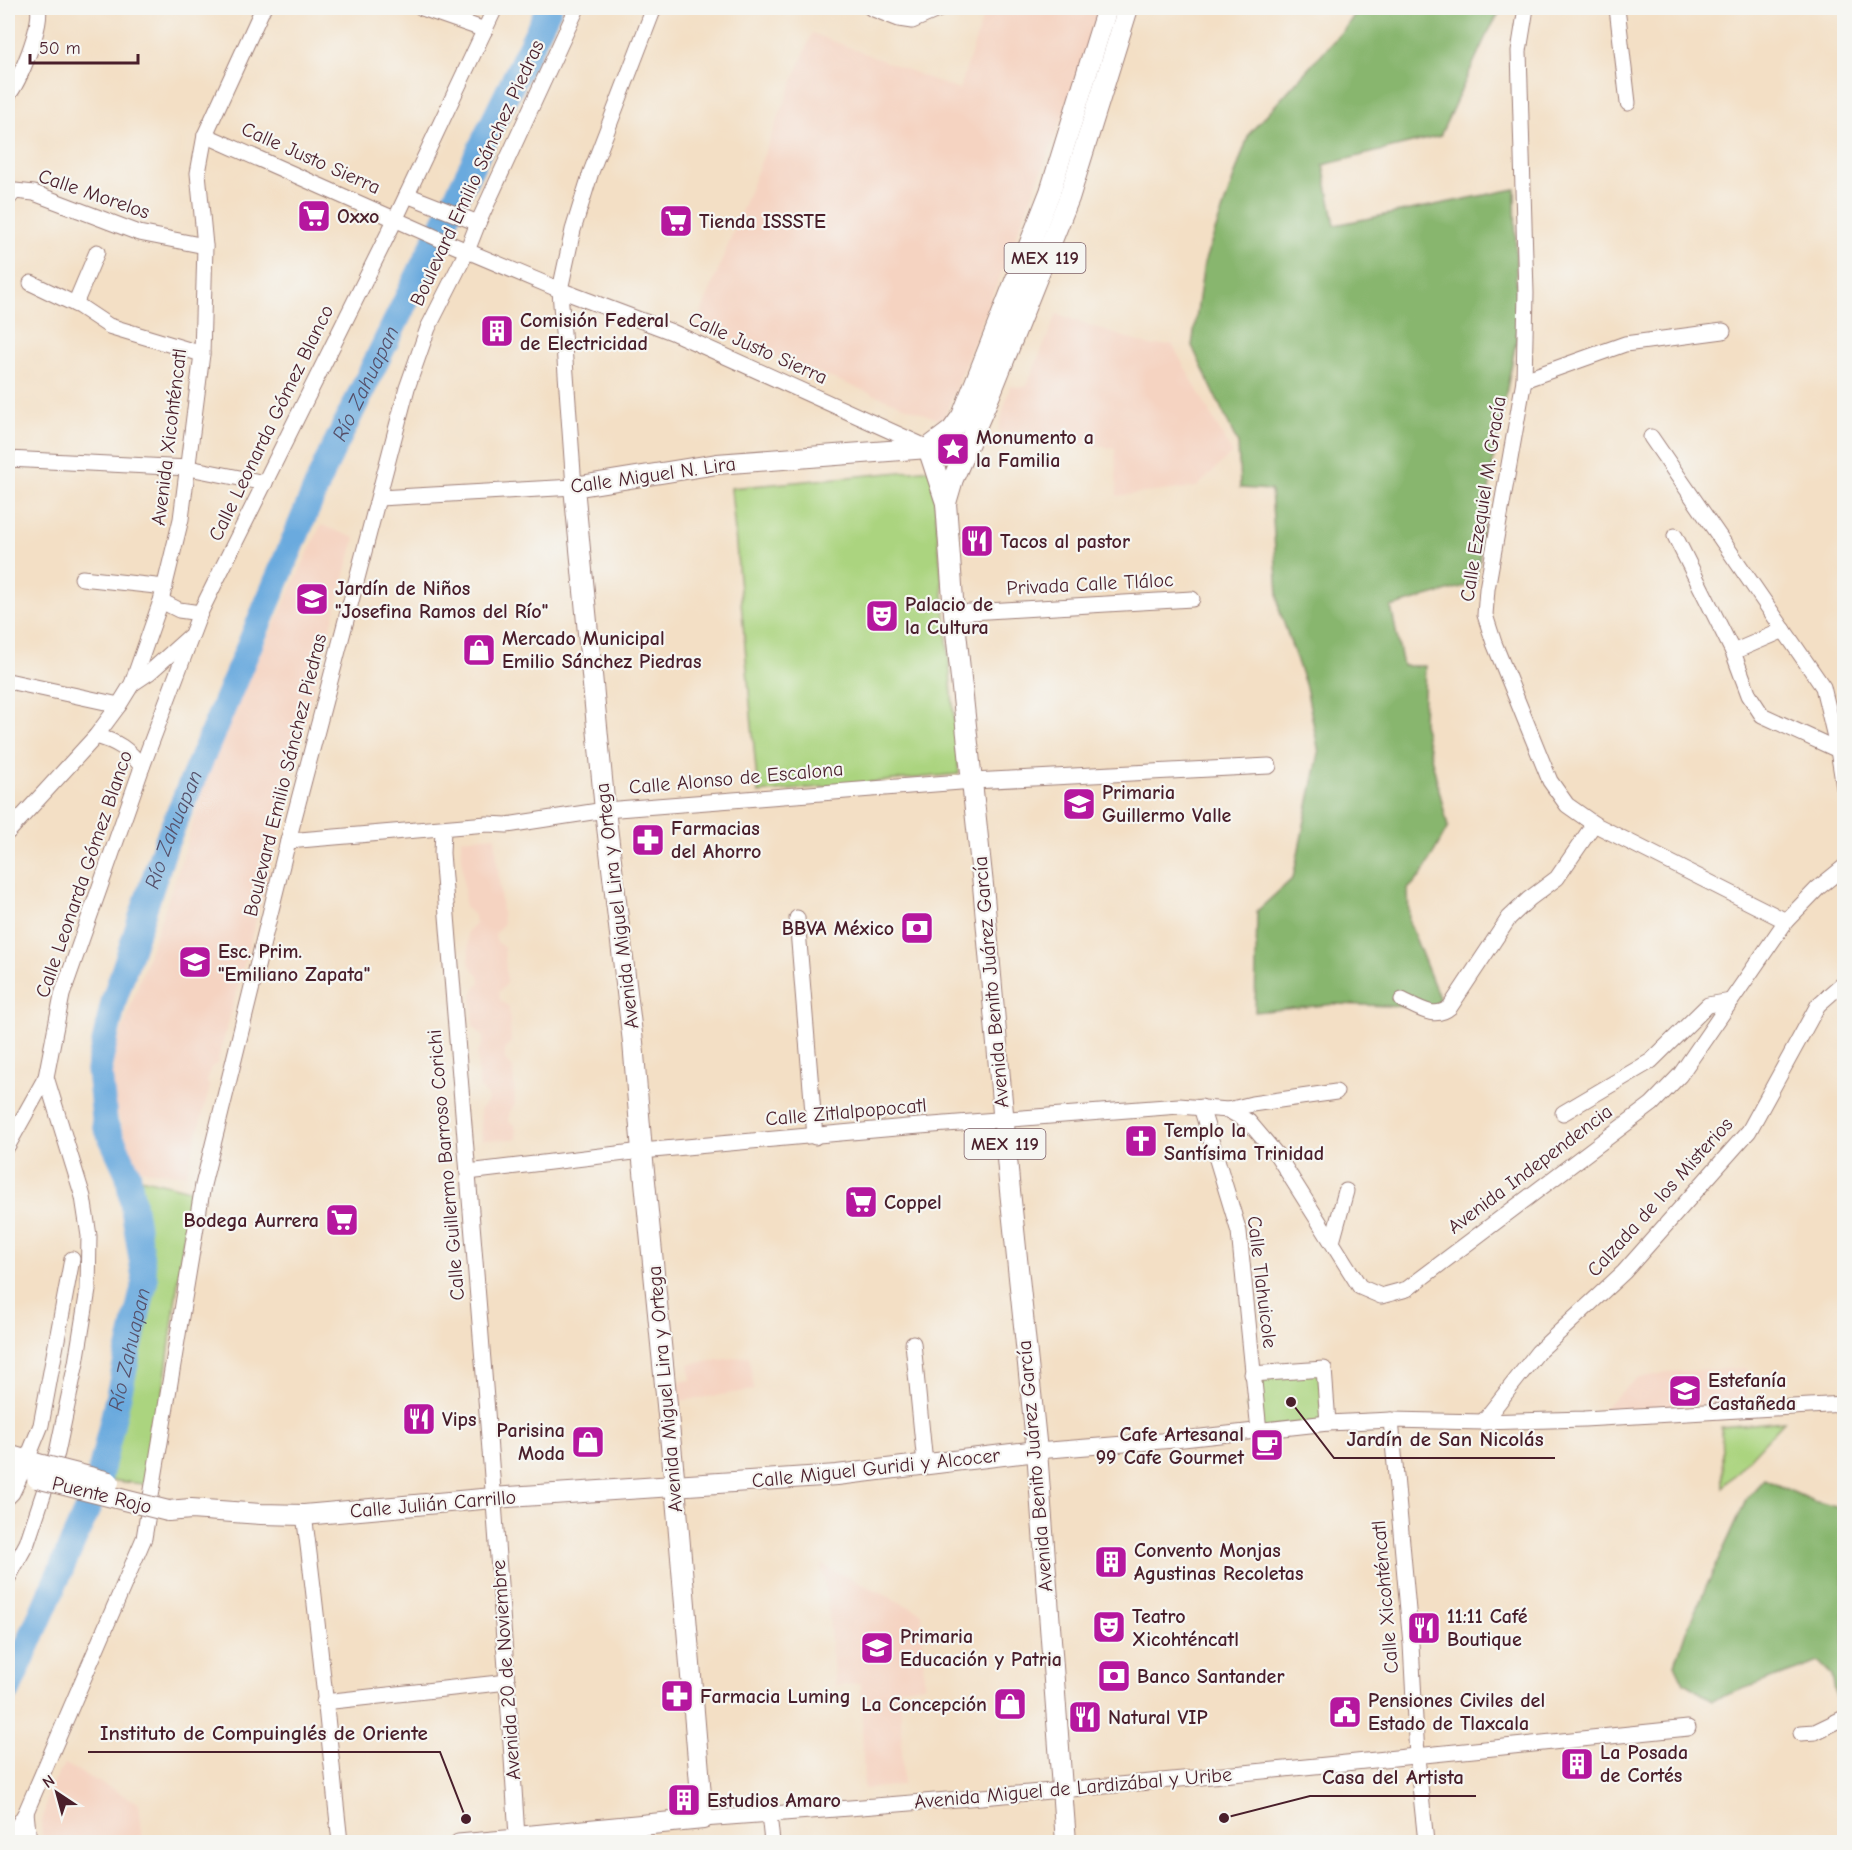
<svg xmlns="http://www.w3.org/2000/svg" width="1852" height="1850" font-family="'Comic Neue',sans-serif">
  <style>
    .built { fill: #f5d3c1 }
    .green { fill: #abd47f; stroke: #7a7a55; stroke-width: 1.5 }
    .forest { fill: #88b66e; stroke: #696a4c; stroke-width: 1.5 }
    .lines { fill: none; stroke-linecap: round; stroke-linejoin: round }
    .river { stroke: #6baade; stroke-width: 26 }
    .minor-casing { stroke: #9e7f78; stroke-width: 17 }
    .major-casing { stroke: #9e7f78; stroke-width: 22 }
    .minor { stroke: #fff; stroke-width: 15 }
    .major { stroke: #fff; stroke-width: 20 }
    .major-bridge-casing { stroke: #9e7f78; stroke-width: 22; stroke-linecap: butt }
    .major-bridge { stroke: #fff; stroke-width: 20 }
    .labels { text-anchor: middle; dominant-baseline: central; stroke-width: 4.5; stroke-linejoin: round; paint-order: stroke }
    .shield { fill: #f6f6f2; stroke: #7e6067; stroke-width: 1.5 }
    .shield-label { font-size: 18px; font-weight: bold; fill: #4a1f2b }
    .street-label { font-size: 20px; fill: #4a1f2b; stroke: #f6f6f2 }
    .poi-label { font-size: 20px; font-weight: bold; fill: #4a1f2b; stroke: #f6f6f2; text-anchor: start }
    .water-label { font-size: 21px; font-style: italic; fill: #56506a; stroke: #f6f6f2 }
    .leader { fill: none; stroke: #4a1f2b; stroke-width: 2 }
    .callout-dot { fill: #4a1f2b; stroke: #f6f6f2; stroke-width: 2 }
    .callout-label { font-size: 21px; text-anchor: middle; font-weight: bold; fill: #4a1f2b; stroke: #f6f6f2; stroke-width: 4.5; stroke-linejoin: round; paint-order: stroke }
  </style>
  <rect width="100%" height="100%" fill="#f6f6f2"/>
  <filter id="ink" filterUnits="userSpaceOnUse"><feTurbulence type="fractalNoise" baseFrequency=".0167" numOctaves="2"/><feDisplacementMap in="SourceGraphic" scale="12" xChannelSelector="R" yChannelSelector="G"/><feConvolveMatrix kernelMatrix="1 2 1 2 8 2 1 2 1" color-interpolation-filters="sRGB"/></filter>
  <filter id="wash" filterUnits="userSpaceOnUse"><feTurbulence type="fractalNoise" baseFrequency=".008" numOctaves="4" result="noise"/><feDisplacementMap in="SourceGraphic" scale="24" xChannelSelector="R" yChannelSelector="G"/><feGaussianBlur stdDeviation="1.35" result="paint"/><feColorMatrix in="noise" values="0 0 0 0 0 0 0 0 0 0 0 0 0 0 0 0 0 1.4 0 .05"/><feComposite in="paint" operator="in"/></filter>
  <g filter="url(#wash)">
    <rect width="100%" height="100%" fill="#f3dfc5"/>
    <g class="built">
      <path d="M986,8h118l-4,15 -157,398 -247,-95 116,-293 147,57z"/>
      <path d="M1057,314l93,32 22,-2 60,109 -35,34 -80,9 -2,-48 -84,-7 -33,-10 12,-45 16,1z"/>
      <path d="M321,525l34,13 -39,143 -47,191 -52,192 -6,3 -4,15 3,5 -24,88 -50,-6 -20,-60 -4,-33 3,-25 68,-195 22,-78 53,-119z"/>
      <path d="M495,836l8,88 -8,10 1,7 8,7 3,35 -8,9 1,8 9,7 2,35 -6,9v9l8,8 2,36 -6,9v8l6,4 2,14 -35,1 -2,-30 8,-9 -1,-6 -8,-8 -2,-35 6,-9v-6l-10,-11 -1,-33 8,-11 -1,-7 -9,-9 -3,-34 8,-8 -1,-9 -9,-8 -4,-68z"/>
      <path d="M749,1356l5,34 -75,11 -2,-19 14,-2 -2,-16z"/>
      <path d="M1747,1368l-1,35 -147,9 37,-33 30,-7z"/>
      <path d="M821,1564l101,49 2,73 -24,2 3,97 -39,4 -3,-106 -26,3 -8,-89z"/>
      <path d="M65,1764l74,39 4,39h-100l-2,-15 8,-38z"/>
    </g>
    <g class="green">
      <path d="M932,469l27,305 -201,19 -27,-305z"/>
      <path d="M136,1177l54,13 -39,295 -42,-5 31,-130 8,-92z"/>
      <path d="M1324,1369l4,54 -69,8 -13,-25 10,-3 -4,-29z"/>
      <path d="M1784,1421l-61,66 -2,-60z"/>
    </g>
    <g class="forest">
      <path d="M1359,8h143l-16,28 -46,100 -117,29 12,60 180,-36 2,148 -23,118 -18,128 -85,24 12,59h22l-2,57 25,104 -27,49 -13,13 1,33 34,86 -108,-4 -80,8 2,-101 36,-33 26,-125 -13,-66 -27,-78 -8,-119 -31,-2 -2,-44 -46,-98 12,-83 45,-129 97,-107z"/>
      <path d="M1764,1479l49,22 31,8v196l-7,-4 -5,-26 -13,-13 -107,38 -28,-17 -9,-19 11,-33 61,-133z"/>
    </g>
    <g class="lines">
      <path class="river" id="s1" d="M8,1690l89,-203 48,-206 -17,-107 -23,-50 -6,-57 15,-67 52,-157 160,-379 223,-456"/>
    </g>
  </g>
  <g filter="url(#ink)">
    <g class="lines">
      <defs>
        <g id="minor">
          <path d="M422,8l63,22"/>
          <path d="M871,8l28,11 13,2 30,-13"/>
          <path d="M1526,8l-7,43 7,242 -2,87 -37,209 -2,26 9,28 56,138 17,24 27,19 192,97"/>
          <path d="M1617,8l11,95"/>
          <path d="M8,95c11,-12 35,-71 30,-87"/>
          <path d="M205,135l248,110 107,45 112,42 254,115"/>
          <path d="M407,195l71,28"/>
          <path d="M8,199l7,-8 19,2 105,40 66,13"/>
          <path d="M31,283l48,23 30,20 93,28"/>
          <path d="M75,304l22,-52"/>
          <path d="M1524,380l101,-36 98,-13"/>
          <path d="M1651,437l172,250 15,63 6,38"/>
          <path d="M8,459l181,9 76,15"/>
          <path d="M379,498l195,-11 -14,-197 13,-60 18,-58 63,-164"/>
          <path d="M1675,536l58,116 16,43 13,20 76,35"/>
          <path d="M82,578l83,9"/>
          <path d="M161,601l18,9 21,3"/>
          <path d="M954,613l238,-14"/>
          <path d="M1733,652l51,-22"/>
          <path d="M8,681l111,24"/>
          <path d="M132,684l18,-12 39,-35"/>
          <path d="M96,736c22,6 32,13 46,31"/>
          <path d="M443,829l-1,24c26,328 55,656 75,984l-59,5"/>
          <path d="M8,832l88,-96 23,-31 13,-21 29,-83 20,-82 21,-165 3,-108 -7,-73 7,-38 58,-127"/>
          <path d="M288,841l199,-17 20,1 98,-15 368,-29 296,-15"/>
          <path d="M797,918l18,219"/>
          <path d="M1402,1000c17,8 33,20 48,7l59,-89 20,-19 28,-21 37,-54"/>
          <path d="M1201,1107l38,125 20,199"/>
          <path d="M1228,1110l21,12 28,33 83,132 21,9 26,-7 245,-185 28,-29 106,-154 32,-33 26,-21"/>
          <path d="M1563,1113l88,-52 57,-56 23,-4"/>
          <path d="M8,1145l38,-68"/>
          <path d="M468,1172l174,-21 265,-24 272,-21 49,4 24,-6 84,-12"/>
          <path d="M1332,1242l14,-51"/>
          <path d="M913,1343l12,121"/>
          <path d="M1252,1374l72,-5 4,54"/>
          <path d="M1391,1420l20,224 6,113 9,85"/>
          <path d="M1483,1422l55,-70 86,-80 125,-141 69,-126 26,-23"/>
          <path d="M1037,1451l137,-11 154,-17 63,-3 92,2 101,-3 260,-15"/>
          <path d="M8,1497l4,-4 10,-21 19,-47 31,-166"/>
          <path d="M304,1515c15,109 24,218 36,327"/>
          <path d="M8,1578l19,-35 30,-90 19,-90 12,-73 1,-54 -6,-39 -37,-120 16,-82 80,-228 58,-154 196,-395 99,-210"/>
          <path d="M324,1702l184,-20"/>
          <path d="M1801,1733l14,-1 29,-14"/>
          <path d="M26,1812l3,30"/>
          <path d="M769,1814l3,28"/>
          <path d="M703,1819c329,-23 657,-57 985,-91"/>
          <path d="M8,1842l18,-30 118,-274 59,-353 85,-344 119,-453 21,-60 39,-77 11,-28 99,-215"/>
        </g>
        <g id="major">
          <path d="M928,448l18,55 8,110 29,272 26,296 28,270 29,391"/>
          <path d="M928,448l24,-18 10,-14 88,-224 57,-184"/>
          <path d="M946,503l7,-24 37,-84 79,-197 59,-190"/>
          <path d="M8,1455l34,10"/>
          <path d="M168,1511l23,-2 70,5 43,1 189,-17 344,-23 200,-24"/>
          <path d="M517,1842v-5l186,-18 -28,-333 -33,-335 -9,-109 -28,-232 -31,-323 143,-23 211,-16"/>
        </g>
      </defs>
      <use href="#minor" class="minor-casing"/>
      <use href="#major" class="major-casing"/>
      <use href="#minor" class="minor"/>
      <use href="#major" class="major"/>
      <defs>
        <g id="major-bridge">
          <path d="M42,1465l67,17"/>
          <path d="M37,1478l131,33"/>
        </g>
      </defs>
      <use href="#major-bridge" class="major-bridge-casing"/>
      <use href="#major-bridge" class="major-bridge"/>
    </g>
  </g>
  <defs>
    <symbol id="supermarket-square" viewBox="-11 -11 22 22"><rect x="-9" y="-9" width="18" height="18" rx="4" fill="#b5179e" stroke="#f6f6f2"/><path d="M-6-5.5h2.5l.6 2H6L4.5 2H-2.5L-4.4-4H-6ZM-1.5 3.2a1.3 1.3 0 1 0 .1 0ZM3 3.2a1.3 1.3 0 1 0 .1 0Z" fill="#fff"/></symbol>
    <symbol id="building-square" viewBox="-11 -11 22 22"><rect x="-9" y="-9" width="18" height="18" rx="4" fill="#b5179e" stroke="#f6f6f2"/><path d="M-4-6H4V6H1V3H-1V6H-4ZM-2.5-4.3h1.7v1.8h-1.7ZM.8-4.3h1.7v1.8H.8ZM-2.5-1h1.7V.8h-1.7ZM.8-1h1.7V.8H.8Z" fill="#fff"/></symbol>
    <symbol id="sight-square" viewBox="-11 -11 22 22"><rect x="-9" y="-9" width="18" height="18" rx="4" fill="#b5179e" stroke="#f6f6f2"/><path d="M0-6L1.8-2.2L6-1.7L2.9 1.2L3.7 5.4L0 3.3L-3.7 5.4L-2.9 1.2L-6-1.7L-1.8-2.2Z" fill="#fff"/></symbol>
    <symbol id="restaurant-square" viewBox="-11 -11 22 22"><rect x="-9" y="-9" width="18" height="18" rx="4" fill="#b5179e" stroke="#f6f6f2"/><path d="M-5-6h1v4h1v-4h1v4h1v-4h1v5L-1.5 .5V6h-2V.5L-5-1ZM5-6V6H3V1.5H1.5Q1.5-4 5-6Z" fill="#fff"/></symbol>
    <symbol id="school-square" viewBox="-11 -11 22 22"><rect x="-9" y="-9" width="18" height="18" rx="4" fill="#b5179e" stroke="#f6f6f2"/><path d="M0-5L7-2L0 1L-7-2ZM-4 1L0 2.5L4 1V4Q0 6-4 4Z" fill="#fff"/></symbol>
    <symbol id="theatre-square" viewBox="-11 -11 22 22"><rect x="-9" y="-9" width="18" height="18" rx="4" fill="#b5179e" stroke="#f6f6f2"/><path d="M-5-5.5Q0-4 5-5.5V0Q5 5 0 6Q-5 5-5 0ZM-3.3-2.5H-1v1.5H-3.3ZM1-2.5H3.3v1.5H1ZM-2.8 1Q0 5.5 2.8 1Z" fill="#fff"/></symbol>
    <symbol id="shop-square" viewBox="-11 -11 22 22"><rect x="-9" y="-9" width="18" height="18" rx="4" fill="#b5179e" stroke="#f6f6f2"/><path d="M-5-2.5h2.3a2.7 3.5 0 0 1 5.4 0H5L5.5 6h-11ZM-1.5-2.5h3a1.5 2.3 0 0 0-3 0Z" fill="#fff"/></symbol>
    <symbol id="pharmacy-square" viewBox="-11 -11 22 22"><rect x="-9" y="-9" width="18" height="18" rx="4" fill="#b5179e" stroke="#f6f6f2"/><path d="M-2-6h4v4h4v4h-4v4h-4v-4h-4v-4h4Z" fill="#fff"/></symbol>
    <symbol id="bank-square" viewBox="-11 -11 22 22"><rect x="-9" y="-9" width="18" height="18" rx="4" fill="#b5179e" stroke="#f6f6f2"/><path d="M-6-4H6V4H-6ZM0-2.3a2.3 2.3 0 1 0 0 4.6a2.3 2.3 0 1 0 0-4.6Z" fill="#fff"/></symbol>
    <symbol id="church-square" viewBox="-11 -11 22 22"><rect x="-9" y="-9" width="18" height="18" rx="4" fill="#b5179e" stroke="#f6f6f2"/><path d="M-1.2-6h2.4v3.5h3.3v2.4h-3.3V6h-2.4V-.1h-3.3v-2.4h3.3Z" fill="#fff"/></symbol>
    <symbol id="cafe-square" viewBox="-11 -11 22 22"><rect x="-9" y="-9" width="18" height="18" rx="4" fill="#b5179e" stroke="#f6f6f2"/><path d="M-5.5-4.5H6V0H3Q3 3.5 0 3.5H-2.5Q-5.5 3.5-5.5 0ZM3-3.2v2h1.7v-2ZM-6 4.5H4V6H-6Z" fill="#fff"/></symbol>
    <symbol id="civic-square" viewBox="-11 -11 22 22"><rect x="-9" y="-9" width="18" height="18" rx="4" fill="#b5179e" stroke="#f6f6f2"/><path d="M-.6-6.5H3V-4.5H.6V-3L4-1V1h2V6H-6V1h2V-1L-.6-3ZM-1.2 2.5V6h2.4V2.5Z" fill="#fff"/></symbol>
  </defs>
  <g fill-rule="evenodd">
    <use href="#supermarket-square" x="295" y="197" width="38" height="38"/>
    <use href="#supermarket-square" x="657" y="202" width="38" height="38"/>
    <use href="#building-square" x="478" y="312" width="38" height="38"/>
    <use href="#sight-square" x="934" y="430" width="38" height="38"/>
    <use href="#restaurant-square" x="958" y="522" width="38" height="38"/>
    <use href="#school-square" x="293" y="580" width="38" height="38"/>
    <use href="#theatre-square" x="863" y="597" width="38" height="38"/>
    <use href="#shop-square" x="460" y="631" width="38" height="38"/>
    <use href="#school-square" x="1060" y="785" width="38" height="38"/>
    <use href="#pharmacy-square" x="629" y="821" width="38" height="38"/>
    <use href="#bank-square" x="898" y="909" width="38" height="38"/>
    <use href="#school-square" x="176" y="943" width="38" height="38"/>
    <use href="#church-square" x="1122" y="1122" width="38" height="38"/>
    <use href="#supermarket-square" x="842" y="1183" width="38" height="38"/>
    <use href="#supermarket-square" x="323" y="1201" width="38" height="38"/>
    <use href="#school-square" x="1666" y="1372" width="38" height="38"/>
    <use href="#restaurant-square" x="400" y="1400" width="38" height="38"/>
    <use href="#shop-square" x="569" y="1423" width="38" height="38"/>
    <use href="#cafe-square" x="1248" y="1426" width="38" height="38"/>
    <use href="#building-square" x="1092" y="1543" width="38" height="38"/>
    <use href="#theatre-square" x="1090" y="1608" width="38" height="38"/>
    <use href="#restaurant-square" x="1405" y="1609" width="38" height="38"/>
    <use href="#school-square" x="858" y="1629" width="38" height="38"/>
    <use href="#bank-square" x="1095" y="1657" width="38" height="38"/>
    <use href="#pharmacy-square" x="658" y="1677" width="38" height="38"/>
    <use href="#shop-square" x="991" y="1685" width="38" height="38"/>
    <use href="#civic-square" x="1326" y="1693" width="38" height="38"/>
    <use href="#restaurant-square" x="1066" y="1698" width="38" height="38"/>
    <use href="#building-square" x="1558" y="1745" width="38" height="38"/>
    <use href="#building-square" x="665" y="1781" width="38" height="38"/>
  </g>
  <g class="labels">
    <g class="shield">
      <rect x="1004.5" y="243" width="81" height="30" rx="4.5"/>
      <rect x="964.5" y="1129" width="81" height="30" rx="4.5"/>
    </g>
    <g class="shield-label">
      <text x="1045" y="258">MEX 119</text>
      <text x="1005" y="1144">MEX 119</text>
    </g>
    <g class="street-label">
      <text transform="translate(311 158) rotate(24)">Calle Justo Sierra</text>
      <text transform="translate(477 173) rotate(-65)">Boulevard Emilio Sánchez Piedras</text>
      <text transform="translate(94 194) rotate(19)">Calle Morelos</text>
      <text transform="translate(758 348) rotate(24)">Calle Justo Sierra</text>
      <text transform="translate(271 423) rotate(-64)">Calle Leonarda Gómez Blanco</text>
      <text transform="translate(169 437) rotate(-83)">Avenida Xicohténcatl</text>
      <text transform="translate(653 475) rotate(-8)">Calle Miguel N. Lira</text>
      <text transform="translate(1483 499) rotate(-81)">Calle Ezequiel M. Gracía</text>
      <text transform="translate(1090 584) rotate(-3)">Privada Calle Tláloc</text>
      <text transform="translate(285 775) rotate(-76)">Boulevard Emilio Sánchez Piedras</text>
      <text transform="translate(736 778) rotate(-5)">Calle Alonso de Escalona</text>
      <text transform="translate(84 874) rotate(-71)">Calle Leonarda Gómez Blanco</text>
      <text transform="translate(617 906) rotate(-97)">Avenida Miguel Lira y Ortega</text>
      <text transform="translate(991 982) rotate(-95)">Avenida Benito Juárez García</text>
      <text transform="translate(846 1112) rotate(-5)">Calle Zitlalpopocatl</text>
      <text transform="translate(446 1165) rotate(-95)">Calle Guillermo Barroso Corichi</text>
      <text transform="translate(1530 1169) rotate(-37)">Avenida Independencia</text>
      <text transform="translate(1660 1197) rotate(-48)">Calzada de los Misterios</text>
      <text transform="translate(1262 1282) rotate(83)">Calle Tlahuicole</text>
      <text transform="translate(665 1389) rotate(-95)">Avenida Miguel Lira y Ortega</text>
      <text transform="translate(1035 1466) rotate(-95)">Avenida Benito Juárez García</text>
      <text transform="translate(876 1468) rotate(-6)">Calle Miguel Guridi y Alcocer</text>
      <text transform="translate(102 1495) rotate(14)">Puente Rojo</text>
      <text transform="translate(433 1504) rotate(-5)">Calle Julián Carrillo</text>
      <text transform="translate(1385 1597) rotate(-95)">Calle Xicohténcatl</text>
      <text transform="translate(506 1670) rotate(-94)">Avenida 20 de Noviembre</text>
      <text transform="translate(1073 1788) rotate(-5)">Avenida Miguel de Lardizábal y Uribe</text>
    </g>
    <g class="poi-label">
      <text x="337" y="216">Oxxo</text>
      <text x="699" y="221">Tienda ISSSTE</text>
      <text x="520" y="320">Comisión Federal<tspan x="520" dy="23">de Electricidad</tspan></text>
      <text x="976" y="437">Monumento a<tspan x="976" dy="23">la Familia</tspan></text>
      <text x="1000" y="541">Tacos al pastor</text>
      <text x="335" y="588">Jardín de Niños<tspan x="335" dy="23">"Josefina Ramos del Río"</tspan></text>
      <text x="905" y="604">Palacio de<tspan x="905" dy="23">la Cultura</tspan></text>
      <text x="502" y="638">Mercado Municipal<tspan x="502" dy="23">Emilio Sánchez Piedras</tspan></text>
      <text x="1102" y="792">Primaria<tspan x="1102" dy="23">Guillermo Valle</tspan></text>
      <text x="671" y="828">Farmacias<tspan x="671" dy="23">del Ahorro</tspan></text>
      <text x="894" y="928" text-anchor="end">BBVA México</text>
      <text x="218" y="951">Esc. Prim.<tspan x="218" dy="23">"Emiliano Zapata"</tspan></text>
      <text x="1164" y="1130">Templo la<tspan x="1164" dy="23">Santísima Trinidad</tspan></text>
      <text x="884" y="1202">Coppel</text>
      <text x="319" y="1220" text-anchor="end">Bodega Aurrera</text>
      <text x="1708" y="1380">Estefanía<tspan x="1708" dy="23">Castañeda</tspan></text>
      <text x="442" y="1419">Vips</text>
      <text x="565" y="1430" text-anchor="end">Parisina<tspan x="565" dy="23">Moda</tspan></text>
      <text x="1244" y="1434" text-anchor="end">Cafe Artesanal<tspan x="1244" dy="23">99 Cafe Gourmet</tspan></text>
      <text x="1134" y="1550">Convento Monjas<tspan x="1134" dy="23">Agustinas Recoletas</tspan></text>
      <text x="1132" y="1616">Teatro<tspan x="1132" dy="23">Xicohténcatl</tspan></text>
      <text x="1447" y="1616">11:11 Café<tspan x="1447" dy="23">Boutique</tspan></text>
      <text x="900" y="1636">Primaria<tspan x="900" dy="23">Educación y Patria</tspan></text>
      <text x="1137" y="1676">Banco Santander</text>
      <text x="700" y="1696">Farmacia Luming</text>
      <text x="1368" y="1700">Pensiones Civiles del<tspan x="1368" dy="23">Estado de Tlaxcala</tspan></text>
      <text x="987" y="1704" text-anchor="end">La Concepción</text>
      <text x="1108" y="1717">Natural VIP</text>
      <text x="1600" y="1752">La Posada<tspan x="1600" dy="23">de Cortés</tspan></text>
      <text x="707" y="1800">Estudios Amaro</text>
    </g>
    <g class="water-label">
      <text stroke="none"><textPath href="#s1" startOffset="1389">Río Zahuapan</textPath></text>
      <text stroke="none"><textPath href="#s1" startOffset="903">Río Zahuapan</textPath></text>
      <text stroke="none"><textPath href="#s1" startOffset="363">Río Zahuapan</textPath></text>
    </g>
  </g>
  <path class="leader" d="M1291 1402L1334 1458H1555M466 1819L440 1752H88M1224 1818L1310 1796H1476"/>
  <g class="callout-dot">
    <circle cx="1291" cy="1402" r="6"/>
    <circle cx="466" cy="1819" r="6"/>
    <circle cx="1224" cy="1818" r="6"/>
  </g>
  <g class="callout-label">
    <text x="1445" y="1446">Jardín de San Nicolás</text>
    <text x="264" y="1740">Instituto de Compuinglés de Oriente</text>
    <text x="1393" y="1784">Casa del Artista</text>
  </g>
  <rect width="1852" height="1850" fill="none" stroke="#f6f6f2" stroke-width="30"/>
  <g transform="translate(57 1793) rotate(324)" stroke="#f6f6f2" stroke-width="4.5" paint-order="stroke">
  <path d="M0-4.5L10 22L0 15L-10 22Z" fill="#4a1f2b"/>
  <text y="-9" font-size="16" font-weight="bold" text-anchor="middle" fill="#4a1f2b">N</text>
  </g>
  <path d="M30 54v9h108v-9" fill="none" stroke="#4a1f2b" stroke-width="3"/>
  <text x="39" y="54" font-size="18" fill="#4a1f2b" stroke="#f6f6f2" stroke-width="4.5" paint-order="stroke">50 m</text>
</svg>
